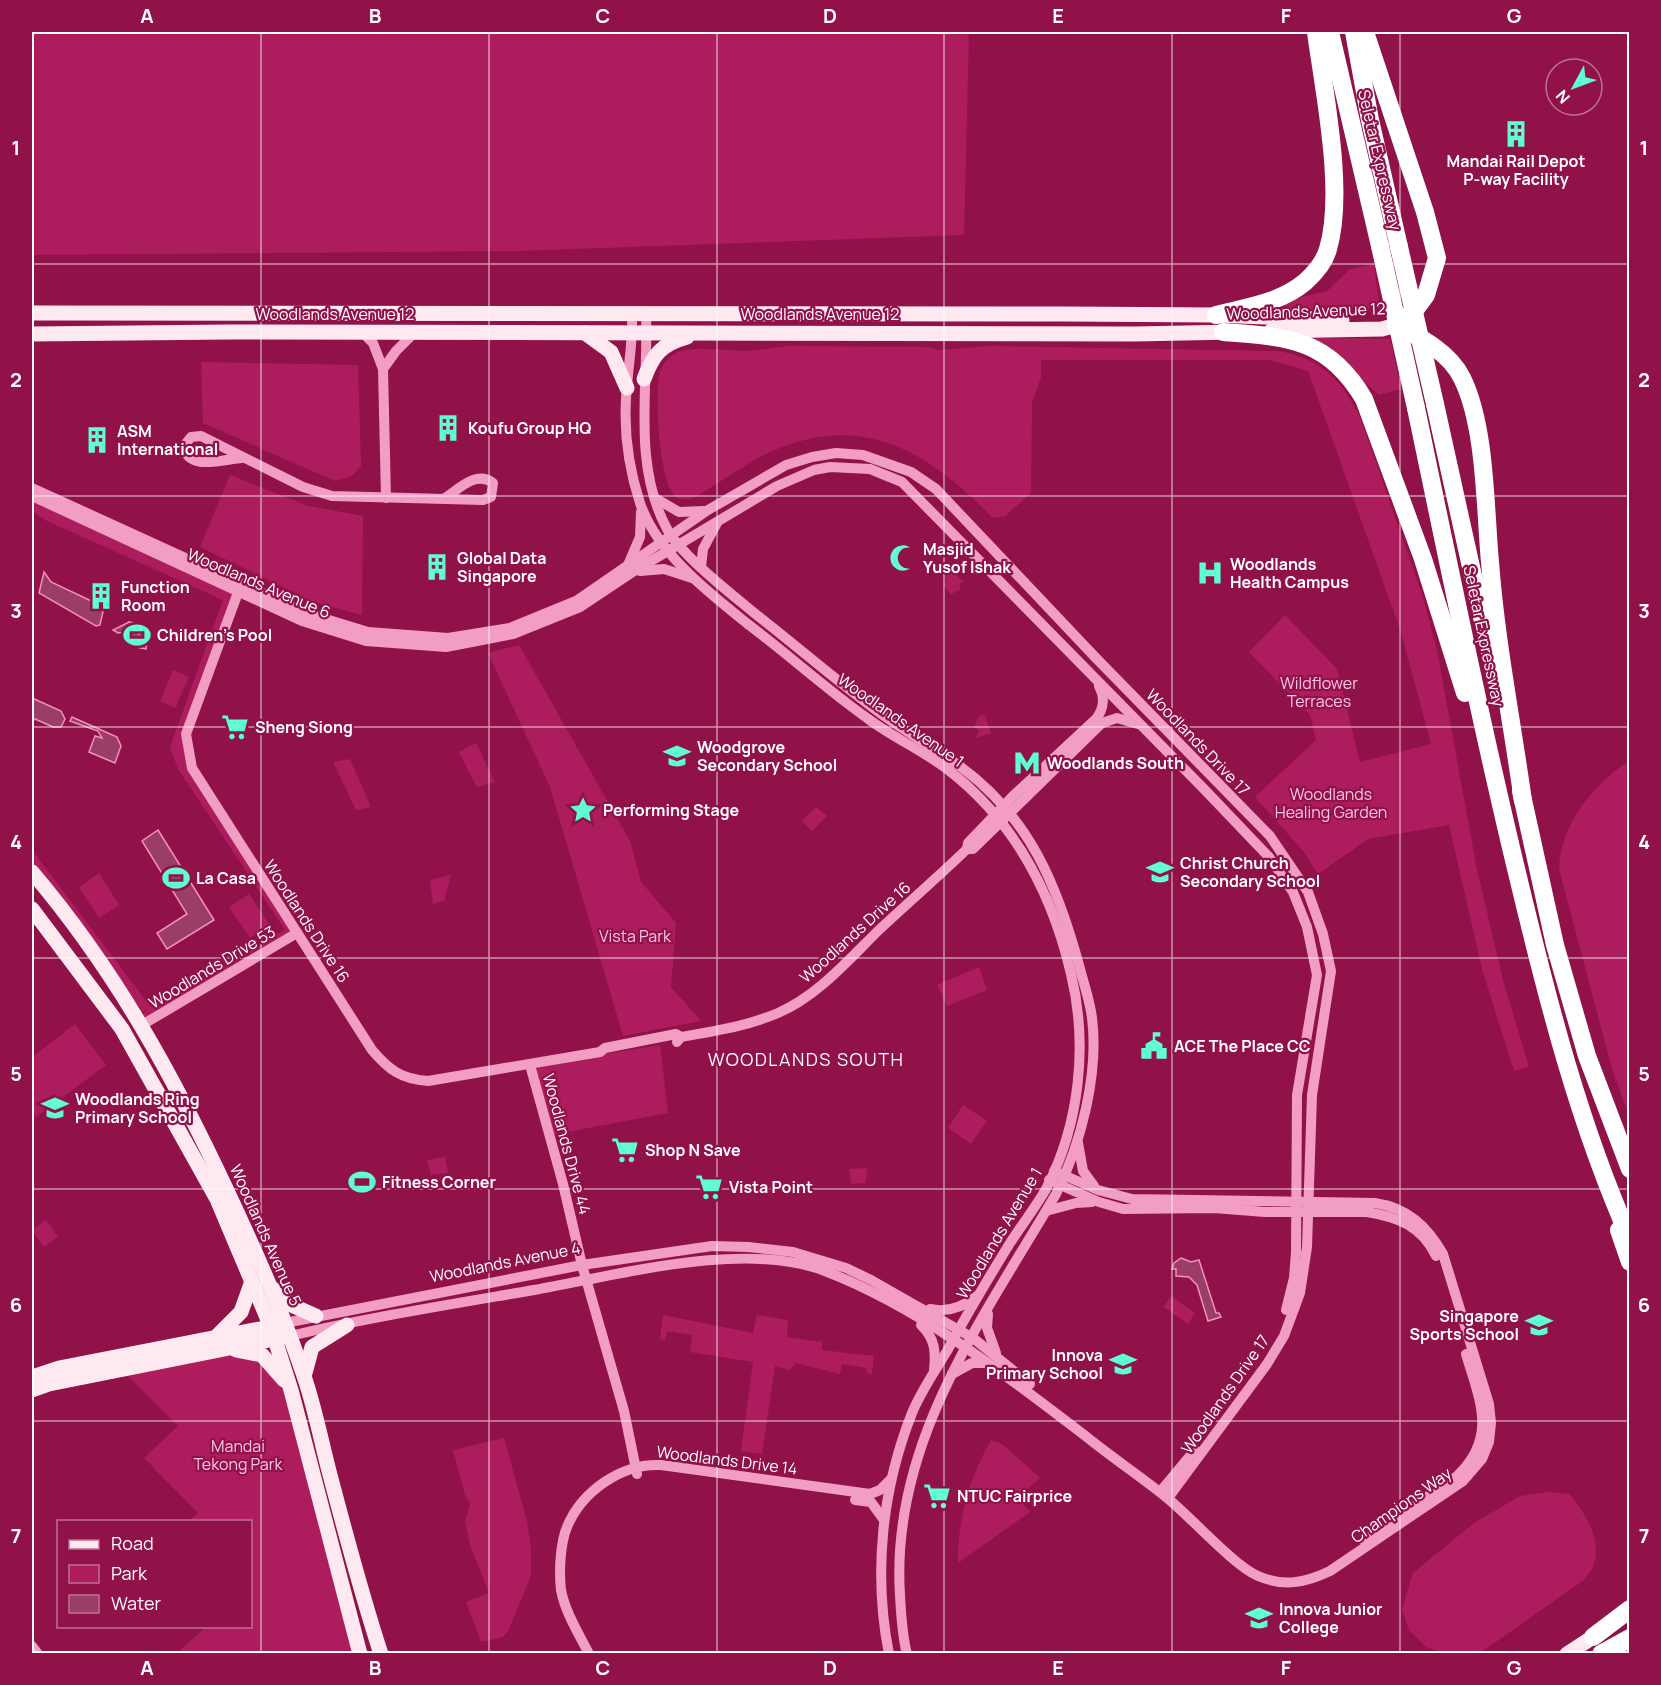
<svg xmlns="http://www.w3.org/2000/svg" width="1661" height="1685" font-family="Manrope,sans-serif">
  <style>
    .green { fill: #ad1d5d }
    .water { fill: #9a3e65; stroke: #f58fbe; stroke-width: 1.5 }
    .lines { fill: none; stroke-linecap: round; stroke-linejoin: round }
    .minor { stroke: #f29ec3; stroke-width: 10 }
    .major { stroke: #ffe9f1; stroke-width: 15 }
    .highway { stroke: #fff; stroke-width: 18 }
    .highway-bridge { stroke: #fff; stroke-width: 18 }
    .grid { fill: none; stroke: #fff; stroke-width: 1.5; stroke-opacity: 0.55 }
    .labels { text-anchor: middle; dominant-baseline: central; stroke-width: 4.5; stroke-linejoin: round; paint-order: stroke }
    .street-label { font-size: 16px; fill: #fff; stroke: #901249 }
    .poi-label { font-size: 16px; font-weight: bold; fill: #fff; stroke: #901249; text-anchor: start }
    .park-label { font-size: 16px; fill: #fdc5de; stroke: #901249 }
    .neighbourhood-label { font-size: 18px; letter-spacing: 1.5px; fill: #fff; stroke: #901249 }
    .neatline { fill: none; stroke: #fff; stroke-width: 2 }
    .grid-label { font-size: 20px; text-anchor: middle; font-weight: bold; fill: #fff }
  </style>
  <rect width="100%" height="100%" fill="#901249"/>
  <g class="green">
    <path d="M32,32h937l-5,203 -446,16 -486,4z"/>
    <path d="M1374,264l6,45h-96l2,-8 41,-10 23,-22z"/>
    <path d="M1313,338l77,1 11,50 -22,6z"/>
    <path d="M787,346l139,1 14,3 50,-4 288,5c43,7 63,28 82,66l62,177 15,56 39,215 27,115 26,87 -15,4 -32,-102 -33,-144 -81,14 -50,35 -14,-22 -49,-55 61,-57 -6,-25 -61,-63 36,-37 52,54 23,93 71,-18 -30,-112 -93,-261 -39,-11h-228v17l-9,26 -1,90 -26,23 -12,2c-62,-63 -125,-106 -216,-69 -29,12 -56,33 -83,49 -6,1 -12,3 -18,-1 -17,-12 -22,-105 -16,-125 2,-7 7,-13 14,-18 13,-9 55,-3 72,-3 14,-1 28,-3 41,-5z"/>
    <path d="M201,362l157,3 3,101 -9,10 -17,5 -132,-58z"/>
    <path d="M230,475l79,31 54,10 -1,99 -48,-13 -114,-55z"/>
    <path d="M32,497l205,96 -46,124 -3,51 109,165 -150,92 -5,-10 6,-7 -9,7 -107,-148v-17l118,156 135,-76 -107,-161 -8,-22 53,-147 -176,-79 -15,-10z"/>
    <path d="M949,568l15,14 -4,2v6l-9,4 -8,-9 3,-4 -5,-7z"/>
    <path d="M519,645l111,196 11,41 35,41 -5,64 30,34 -78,15 -73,-249 -62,-134z"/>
    <path d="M173,670l16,7 -14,31 -15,-7z"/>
    <path d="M980,715l5,1 6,17 -15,5 3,-8 -6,-2z"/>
    <path d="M476,743l19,39 -18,5 -18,-35z"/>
    <path d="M350,759l21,48 -15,3 -23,-48z"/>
    <path d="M1629,761v355l-17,-47 -53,-200c1,-44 35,-86 70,-108z"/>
    <path d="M816,807l11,9 -15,15 -10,-10z"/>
    <path d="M99,873l20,32 -20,13 -20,-31z"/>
    <path d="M451,875l-7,26 -11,3 -3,-24z"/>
    <path d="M249,894l21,31 -20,13 -21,-31z"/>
    <path d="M979,967l8,23 -40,16 -10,-21z"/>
    <path d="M75,1024l31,41 -70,52 -4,-6v-54z"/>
    <path d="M660,1045l8,68 -117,22 -19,-69z"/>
    <path d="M963,1105l24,16 -16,23 -23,-16z"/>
    <path d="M445,1157l3,16 -17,2 -4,-15z"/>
    <path d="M867,1168l-1,15 -15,1 -2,-15z"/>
    <path d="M46,1220l12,17 -14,10 -12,-17z"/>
    <path d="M1171,1296l24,17 -7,11 -24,-17z"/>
    <path d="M663,1315l90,18 4,-18 31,5 -1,17 35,5v8l52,6 -2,18 -6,-1 1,-5 -25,-4 -2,10 -44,-11 -6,7 -15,-4 -13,88 -21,-3 12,-89 -63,-10 2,-17 -25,-4 -2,9 -5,-1z"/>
    <path d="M257,1352l34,38 69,263h-183l29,-26 44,-1v-104l-61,-1 9,-8 -54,-55 34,-32 -56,-56z"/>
    <path d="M504,1438l23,83 4,28v27l-23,55 -5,6 -22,5 -15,-40 23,-9 -19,-48 -5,-23 5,-18 -5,-9 -12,-45z"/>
    <path d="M991,1440l11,4 38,34 -22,20 12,14 -72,51c-1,-42 12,-87 33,-123z"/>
    <path d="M1549,1492l20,2c15,17 33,45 25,70 -1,5 -7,11 -10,16l-104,73h-37l-17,-6 -17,-17 -7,-21 11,-36 61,-50 46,-27z"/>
  </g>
  <g class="water">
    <path d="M44,572l7,10 53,25 -4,18 -4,1 -57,-33z"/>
    <path d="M129,622l6,1v8l4,3 4,-8 4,1 -1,22 -14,-3 -6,-14 -8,1 -5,-3z"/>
    <path d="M32,698l29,13 4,8 -4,8h-8l-18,-8 -3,3z"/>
    <path d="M72,717l45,20 4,9 -6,17 -26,-11 6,-16 7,2 -4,-7 -28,-10z"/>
    <path d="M158,830l56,90 -47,29 -10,-16 30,-19 -45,-73z"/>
    <path d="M1181,1258l10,4 8,-2 17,53h3l2,4 -13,4 -11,-36 -8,-8 -13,-1v-7h-4l2,-6z"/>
  </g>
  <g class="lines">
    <g class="minor">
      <path d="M632,315c1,24 -3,46 -5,71 -4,38 1,80 13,117 17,50 69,90 109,122 40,30 77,64 118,93 25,19 55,32 80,51 68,52 105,123 124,205 17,70 9,150 -25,215 -12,21 -27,39 -39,59 -21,34 -41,68 -60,103 -12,20 -26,40 -35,62 -30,76 -39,160 -23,241"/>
      <path d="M646,315c3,70 -14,147 20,212 13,27 68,69 92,89 41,32 81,67 122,97 26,19 55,35 81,54 69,51 96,118 118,198 4,17 11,35 13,53 7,56 -11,126 -36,176 -73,125 -166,249 -156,401 1,19 2,40 7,59"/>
      <path d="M362,332l11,11 10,26 3,129"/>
      <path d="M383,369l13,-18 19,-19"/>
      <path d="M242,458c-18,1 -55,14 -58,-12l7,-9 10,-1 102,51 29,9 151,4 8,-3 2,-14c-17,-13 -34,6 -48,15"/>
      <path d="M32,488l274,125 62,19 80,6 62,-10 66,-27 132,-91 78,-45 26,-8 24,-4 27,2 48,17 25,17 159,168 175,179 38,56 15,42 8,37 -19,124 -5,152 -7,46 -16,43 -17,28 -99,134"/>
      <path d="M32,496l270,125 64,20 80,6 67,-13 67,-27 51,-34 146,-87 37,-16 16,-3 40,2 32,13 302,307 65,68 24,35 14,35 10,48 -20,120 -1,157 -2,26 -8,32"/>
      <path d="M655,498l24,14 25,-1"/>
      <path d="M628,565l12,-28 1,-25"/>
      <path d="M701,567l2,-18 14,-26"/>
      <path d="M640,571l24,-2 28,9"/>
      <path d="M240,587l-54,147 6,34 180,282c17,20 29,29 56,31l172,-29 5,-4 71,-14 5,3"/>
      <path d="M967,849h6l129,-126 15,-5 21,6"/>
      <path d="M142,1025l155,-92"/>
      <path d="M677,1042l4,-5c33,-6 67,-11 97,-24 40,-17 72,-55 102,-84 29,-27 59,-53 87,-80l1,-6 45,-47 83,-77c8,-10 9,-22 3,-33"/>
      <path d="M530,1065l33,119 19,81 42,146 13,63"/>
      <path d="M1078,1143l5,28 11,15"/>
      <path d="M1049,1180l50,22 24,7 91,-1 51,4h102c31,5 55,14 69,44"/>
      <path d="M1046,1211l30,-8 16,-1"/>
      <path d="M930,1309c18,4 33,-2 47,-13"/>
      <path d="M988,1314l-1,14 9,25"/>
      <path d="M285,1323l297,-58 130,-19 36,1 45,5 53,16 25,12 102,58 57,46"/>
      <path d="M921,1325c14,13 15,27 13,45"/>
      <path d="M290,1336c81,-19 163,-32 244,-46 85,-15 210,-50 291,-19 96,37 182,105 263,167 25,20 53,39 78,59 25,20 67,68 92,79 26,11 47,7 72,-5l133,-90 19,-22 7,-17 2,-19 -2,-19 -46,-150c-16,-28 -35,-46 -68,-51l-243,-4 -34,-9 -44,-19"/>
      <path d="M952,1374l20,-11h16"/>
      <path d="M1160,1492l35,-42"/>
      <path d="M855,1500l16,2 13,18"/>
      <path d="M1364,1541l93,-65c41,-39 23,-75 9,-122"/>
      <path d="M32,1646l6,8"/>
      <path d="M589,1654c-10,-20 -24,-42 -28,-64 -2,-18 -1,-46 6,-63 15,-36 55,-64 94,-62l209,29 10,-4 11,-11"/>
    </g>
    <g class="major">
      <path d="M32,313l1033,1 151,1 126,5"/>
      <path d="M1271,331l111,-2 14,-4"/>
      <path d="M585,333l26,19 16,36"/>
      <path d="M32,334l198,-2 904,2 101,-2"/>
      <path d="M644,379c9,-25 18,-35 43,-42"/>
      <path d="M32,872c84,99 142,205 197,323 28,60 55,120 76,184 10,30 16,61 24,92 16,61 32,122 52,183"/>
      <path d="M32,909l90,120 95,170 54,128 20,63 69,264"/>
      <path d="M276,1290l13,14 27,12"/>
      <path d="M216,1337l25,-25 10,-28"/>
      <path d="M236,1350l26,5 22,25"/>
      <path d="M305,1373l7,-26 35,-22"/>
      <path d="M32,1377l27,-9 221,-43"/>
      <path d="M32,1390l17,-6 235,-47"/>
      <path d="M1567,1654l26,-17"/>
    </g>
    <g class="highway">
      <path d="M1330,32l50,214"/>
      <path d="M1354,32l16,88 29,127"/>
      <path d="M1365,32l60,180 12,46 -11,37 -11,15 -19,15c25,13 53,27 66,53 24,48 23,131 28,184 6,80 22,160 33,239"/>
      <path d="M1216,315c31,-8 64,-12 89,-33 9,-8 20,-21 23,-33 17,-57 -4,-157 -12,-217"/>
      <path d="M1223,332c64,5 105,6 141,67l59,160 42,134"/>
      <path d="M1435,404l57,258"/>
      <path d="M1416,408c33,158 65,316 103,473 29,121 60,243 111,358"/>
      <path d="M1521,791l34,154 32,111 43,113"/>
      <path d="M1619,1230l11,32"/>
      <path d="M1593,1637l37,-28"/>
      <path d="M1601,1654l29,-16"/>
    </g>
    <g class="highway-bridge">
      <path d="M1380,246l36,162"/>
      <path d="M1399,247l36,157"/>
    </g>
  </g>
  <path class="grid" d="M261,32v1622M489,32v1622M717,32v1622M944,32v1622M1172,32v1622M1400,32v1622M32,264h1598M32,496h1598M32,727h1598M32,958h1598M32,1189h1598M32,1421h1598"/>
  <defs>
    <symbol id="building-bare" viewBox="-9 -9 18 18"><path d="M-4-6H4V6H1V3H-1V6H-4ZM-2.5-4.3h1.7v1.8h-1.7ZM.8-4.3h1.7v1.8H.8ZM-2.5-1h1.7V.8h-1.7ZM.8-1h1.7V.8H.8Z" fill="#5fffd2" stroke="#901249" stroke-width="2.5" paint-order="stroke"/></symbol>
    <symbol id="mosque-bare" viewBox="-9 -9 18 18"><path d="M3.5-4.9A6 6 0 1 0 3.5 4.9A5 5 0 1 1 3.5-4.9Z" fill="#5fffd2" stroke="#901249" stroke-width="2.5" paint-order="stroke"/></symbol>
    <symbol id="hospital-bare" viewBox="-9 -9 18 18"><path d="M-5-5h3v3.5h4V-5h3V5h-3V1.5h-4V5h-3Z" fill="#5fffd2" stroke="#901249" stroke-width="2.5" paint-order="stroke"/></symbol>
    <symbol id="stadium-bare" viewBox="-9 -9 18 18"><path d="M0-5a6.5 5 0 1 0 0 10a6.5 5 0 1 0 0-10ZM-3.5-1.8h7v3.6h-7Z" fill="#5fffd2" stroke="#901249" stroke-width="2.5" paint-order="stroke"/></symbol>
    <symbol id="supermarket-bare" viewBox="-9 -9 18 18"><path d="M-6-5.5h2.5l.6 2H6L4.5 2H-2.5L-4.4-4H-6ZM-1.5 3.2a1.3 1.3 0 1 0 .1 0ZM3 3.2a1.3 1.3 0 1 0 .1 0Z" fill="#5fffd2" stroke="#901249" stroke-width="2.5" paint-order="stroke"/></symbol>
    <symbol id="school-bare" viewBox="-9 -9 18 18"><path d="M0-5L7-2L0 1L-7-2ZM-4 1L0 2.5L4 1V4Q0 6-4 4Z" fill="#5fffd2" stroke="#901249" stroke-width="2.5" paint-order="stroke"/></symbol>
    <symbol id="metro-bare" viewBox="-9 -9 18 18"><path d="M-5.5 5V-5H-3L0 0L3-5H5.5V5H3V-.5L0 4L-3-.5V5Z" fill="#5fffd2" stroke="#901249" stroke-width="2.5" paint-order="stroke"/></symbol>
    <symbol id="sight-bare" viewBox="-9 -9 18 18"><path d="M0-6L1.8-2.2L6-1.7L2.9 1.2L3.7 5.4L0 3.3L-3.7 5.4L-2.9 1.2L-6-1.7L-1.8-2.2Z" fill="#5fffd2" stroke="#901249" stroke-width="2.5" paint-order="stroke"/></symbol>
    <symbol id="civic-bare" viewBox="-9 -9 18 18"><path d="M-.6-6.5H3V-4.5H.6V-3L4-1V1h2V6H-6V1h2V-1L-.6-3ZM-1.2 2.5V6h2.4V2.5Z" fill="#5fffd2" stroke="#901249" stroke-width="2.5" paint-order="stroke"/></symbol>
    <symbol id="university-bare" viewBox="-9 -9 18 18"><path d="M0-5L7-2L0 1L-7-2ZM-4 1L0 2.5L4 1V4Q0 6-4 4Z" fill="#5fffd2" stroke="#901249" stroke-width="2.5" paint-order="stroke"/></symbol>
  </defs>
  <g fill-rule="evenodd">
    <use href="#building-bare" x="1497" y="115" width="38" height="38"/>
    <use href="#building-bare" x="429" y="409" width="38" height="38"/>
    <use href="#building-bare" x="78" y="421" width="38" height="38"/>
    <use href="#mosque-bare" x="884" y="539" width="38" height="38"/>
    <use href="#building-bare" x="418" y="548" width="38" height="38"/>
    <use href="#hospital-bare" x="1191" y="554" width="38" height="38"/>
    <use href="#building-bare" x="82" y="577" width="38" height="38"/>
    <use href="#stadium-bare" x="118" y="616" width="38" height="38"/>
    <use href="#supermarket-bare" x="216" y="708" width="38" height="38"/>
    <use href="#school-bare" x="658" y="737" width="38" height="38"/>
    <use href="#metro-bare" x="1008" y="744" width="38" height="38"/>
    <use href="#sight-bare" x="564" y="791" width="38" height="38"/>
    <use href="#school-bare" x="1141" y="853" width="38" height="38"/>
    <use href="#stadium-bare" x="157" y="859" width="38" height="38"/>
    <use href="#civic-bare" x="1135" y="1027" width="38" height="38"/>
    <use href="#school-bare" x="36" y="1089" width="38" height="38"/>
    <use href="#supermarket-bare" x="606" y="1131" width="38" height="38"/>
    <use href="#stadium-bare" x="343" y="1163" width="38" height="38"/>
    <use href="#supermarket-bare" x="690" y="1168" width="38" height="38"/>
    <use href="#school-bare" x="1520" y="1306" width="38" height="38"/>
    <use href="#school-bare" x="1104" y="1345" width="38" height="38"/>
    <use href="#supermarket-bare" x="918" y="1477" width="38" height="38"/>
    <use href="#university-bare" x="1240" y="1599" width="38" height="38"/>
  </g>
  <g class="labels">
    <g class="street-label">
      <text transform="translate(1380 160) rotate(77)">Seletar Expressway</text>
      <text transform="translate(1306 311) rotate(-2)">Woodlands Avenue 12</text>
      <text x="335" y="314">Woodlands Avenue 12</text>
      <text x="820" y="314">Woodlands Avenue 12</text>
      <text transform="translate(259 583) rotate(23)">Woodlands Avenue 6</text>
      <text transform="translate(1484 636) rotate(78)">Seletar Expressway</text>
      <text transform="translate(901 720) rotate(35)">Woodlands Avenue 1</text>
      <text transform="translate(1198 742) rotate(46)">Woodlands Drive 17</text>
      <text transform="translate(307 921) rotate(57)">Woodlands Drive 16</text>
      <text transform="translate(855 932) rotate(-42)">Woodlands Drive 16</text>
      <text transform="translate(212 967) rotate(-31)">Woodlands Drive 53</text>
      <text transform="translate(567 1144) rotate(75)">Woodlands Drive 44</text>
      <text transform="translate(999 1233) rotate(-59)">Woodlands Avenue 1</text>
      <text transform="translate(266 1235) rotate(66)">Woodlands Avenue 5</text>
      <text transform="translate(505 1262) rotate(-11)">Woodlands Avenue 4</text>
      <text transform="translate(1225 1394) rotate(-55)">Woodlands Drive 17</text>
      <text transform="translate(727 1460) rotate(7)">Woodlands Drive 14</text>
      <text transform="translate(1401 1505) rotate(-35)">Champions Way</text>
    </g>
    <g class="poi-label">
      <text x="1516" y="161" text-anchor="middle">Mandai Rail Depot<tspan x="1516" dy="18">P-way Facility</tspan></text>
      <text x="468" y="428">Koufu Group HQ</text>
      <text x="117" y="431">ASM<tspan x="117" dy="18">International</tspan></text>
      <text x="923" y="549">Masjid<tspan x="923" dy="18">Yusof Ishak</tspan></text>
      <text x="457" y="558">Global Data<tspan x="457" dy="18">Singapore</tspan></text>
      <text x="1230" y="564">Woodlands<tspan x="1230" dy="18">Health Campus</tspan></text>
      <text x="121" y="587">Function<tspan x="121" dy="18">Room</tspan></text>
      <text x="157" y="635">Children's Pool</text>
      <text x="255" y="727">Sheng Siong</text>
      <text x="697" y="747">Woodgrove<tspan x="697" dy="18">Secondary School</tspan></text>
      <text x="1047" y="763">Woodlands South</text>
      <text x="603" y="810">Performing Stage</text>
      <text x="1180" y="863">Christ Church<tspan x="1180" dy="18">Secondary School</tspan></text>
      <text x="196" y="878">La Casa</text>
      <text x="1174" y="1046">ACE The Place CC</text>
      <text x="75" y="1099">Woodlands Ring<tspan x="75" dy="18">Primary School</tspan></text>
      <text x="645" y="1150">Shop N Save</text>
      <text x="382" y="1182">Fitness Corner</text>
      <text x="729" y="1187">Vista Point</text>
      <text x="1519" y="1316" text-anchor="end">Singapore<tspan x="1519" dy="18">Sports School</tspan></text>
      <text x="1103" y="1355" text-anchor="end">Innova<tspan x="1103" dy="18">Primary School</tspan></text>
      <text x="957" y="1496">NTUC Fairprice</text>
      <text x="1279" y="1609">Innova Junior<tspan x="1279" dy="18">College</tspan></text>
    </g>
    <g class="park-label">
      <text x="1319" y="683">Wildflower<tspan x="1319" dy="18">Terraces</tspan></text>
      <text x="1331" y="794">Woodlands<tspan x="1331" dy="18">Healing Garden</tspan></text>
      <text x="635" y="936">Vista Park</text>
      <text x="238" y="1446">Mandai<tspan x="238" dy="18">Tekong Park</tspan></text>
    </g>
    <g class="neighbourhood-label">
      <text x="806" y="1059">WOODLANDS SOUTH</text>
    </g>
  </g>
  <rect width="1661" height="1685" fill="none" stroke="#901249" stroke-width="66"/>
  <rect x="57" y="1520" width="195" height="108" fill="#901249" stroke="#bc7192" stroke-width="1.5"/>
  <rect x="69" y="1540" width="30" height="9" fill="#ffe9f1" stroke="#bc7192" stroke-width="1.5"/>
  <text x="111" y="1550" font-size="18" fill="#ffffff">Road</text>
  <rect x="69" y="1565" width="30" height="18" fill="#ad1d5d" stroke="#bc7192" stroke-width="1.5"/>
  <text x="111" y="1580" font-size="18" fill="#ffffff">Park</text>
  <rect x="69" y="1595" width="30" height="18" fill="#9a3e65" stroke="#bc7192" stroke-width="1.5"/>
  <text x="111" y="1610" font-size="18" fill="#ffffff">Water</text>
  <g transform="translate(1574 87) rotate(229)"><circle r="28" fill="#901249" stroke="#bc7192" stroke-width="1.5"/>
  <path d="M0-4.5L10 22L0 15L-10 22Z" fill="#5fffd2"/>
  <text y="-9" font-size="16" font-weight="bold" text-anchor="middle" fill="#ffffff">N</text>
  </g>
  <rect x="33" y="33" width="1595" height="1619" class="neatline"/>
  <g class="grid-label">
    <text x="147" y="23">A</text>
    <text x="375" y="23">B</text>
    <text x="603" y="23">C</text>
    <text x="830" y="23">D</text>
    <text x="1058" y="23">E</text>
    <text x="1286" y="23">F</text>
    <text x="1514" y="23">G</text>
    <text x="16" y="155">1</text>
    <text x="1644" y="155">1</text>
    <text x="16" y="387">2</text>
    <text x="1644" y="387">2</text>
    <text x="16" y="618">3</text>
    <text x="1644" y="618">3</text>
    <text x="16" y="849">4</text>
    <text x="1644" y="849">4</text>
    <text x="16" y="1081">5</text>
    <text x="1644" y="1081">5</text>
    <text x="16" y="1312">6</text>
    <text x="1644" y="1312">6</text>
    <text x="16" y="1543">7</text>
    <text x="1644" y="1543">7</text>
    <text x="147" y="1675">A</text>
    <text x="375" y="1675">B</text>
    <text x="603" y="1675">C</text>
    <text x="830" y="1675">D</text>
    <text x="1058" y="1675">E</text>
    <text x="1286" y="1675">F</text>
    <text x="1514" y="1675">G</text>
  </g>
</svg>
